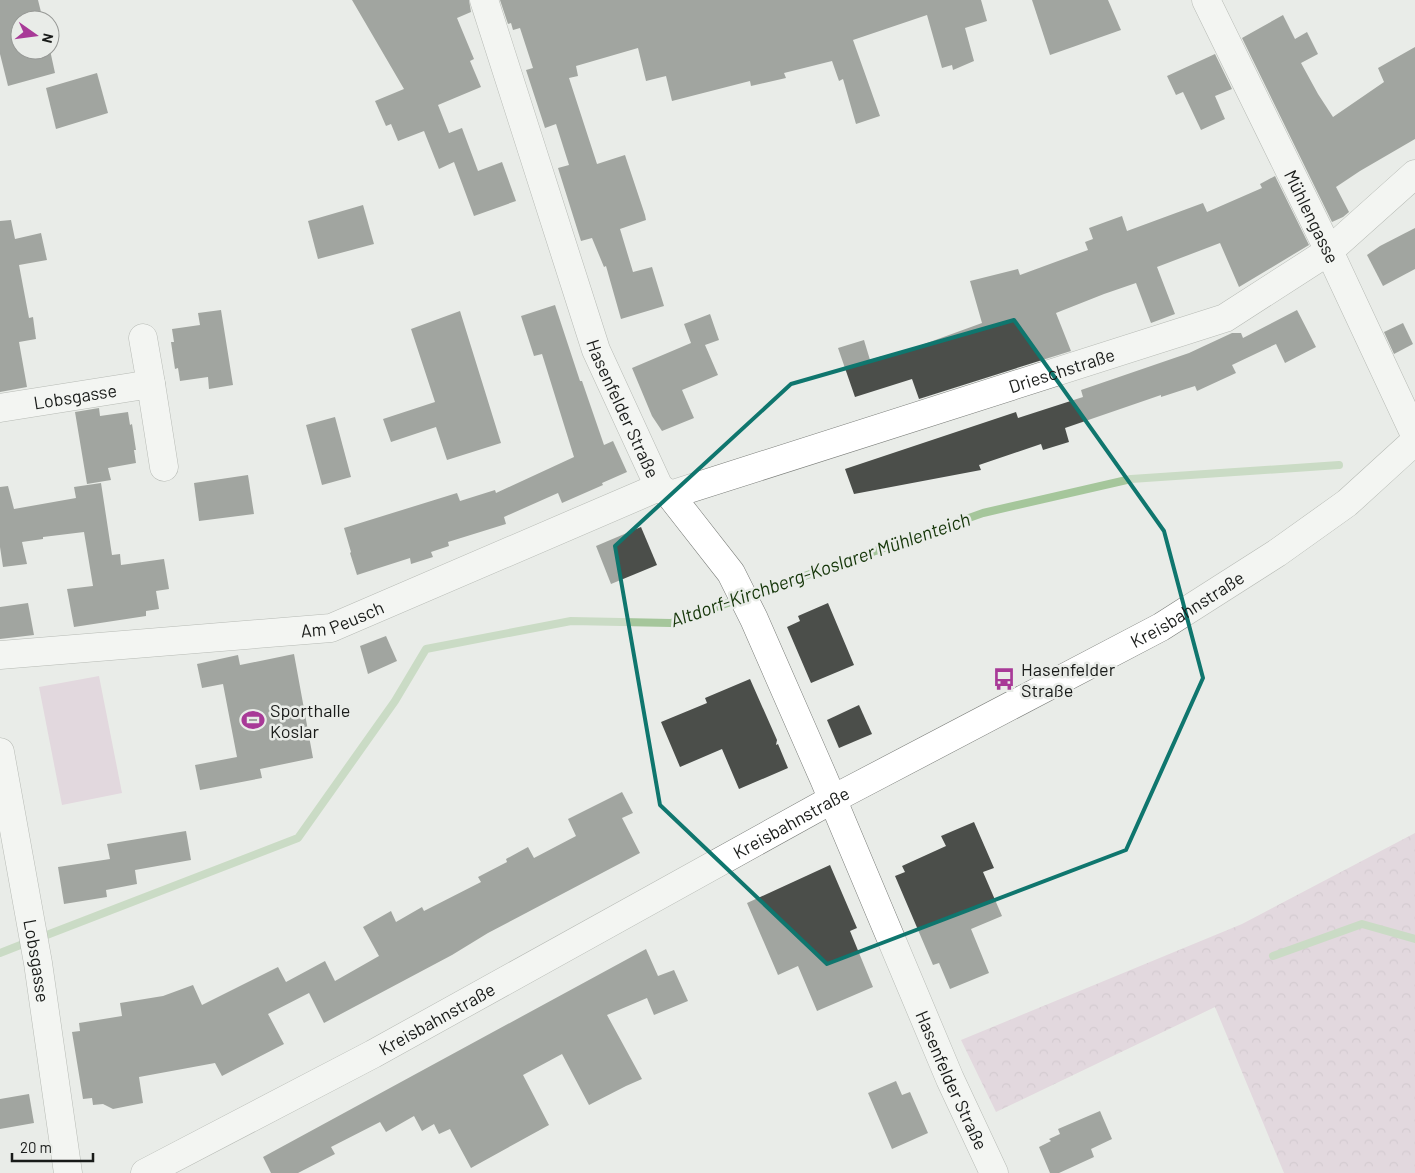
<svg xmlns="http://www.w3.org/2000/svg" width="1415" height="1173" font-family="Barlow,sans-serif">
  <style>
    .forest { fill: url(#forest-crowns) }
    .pitch { fill: #dabed3 }
    .lines { fill: none; stroke-linecap: round; stroke-linejoin: round }
    .stream { stroke: #a5c69b; stroke-width: 8 }
    .building { fill: #4b4e4a }
    .minor-casing { stroke: #7a7d79; stroke-width: 29 }
    .minor { stroke: #fff; stroke-width: 28 }
    .marked { fill: none; stroke: #0f766e; stroke-width: 4; stroke-linejoin: round }
    .labels { text-anchor: middle; dominant-baseline: central; stroke-width: 5; stroke-linejoin: round; paint-order: stroke }
    .street-label { font-size: 18px; fill: #191b19; stroke: #e9ece8 }
    .poi-label { font-size: 18px; fill: #191b19; stroke: #e9ece8; text-anchor: start }
    .water-label { font-size: 19px; font-style: italic; fill: #153609; stroke: #e9ece8 }
  </style>
  <defs>
    <pattern id="forest-crowns" width="20" height="18" patternUnits="userSpaceOnUse" patternTransform="scale(1.25)"><rect width="20" height="18" fill="#dabed3"/><path d="M2 6a3 3 0 1 1 6 0M12 15a3 3 0 1 1 6 0" fill="none" stroke="#baa3b5"/></pattern>
  </defs>
  <rect width="100%" height="100%" fill="#e9ece8"/>
  <path class="forest" d="M1415,833v340h-131l-69,-166 -219,105 -35,-72 281,-116z"/>
  <path class="pitch" d="M99,676l23,117 -60,12 -23,-118z"/>
  <g class="lines">
    <g class="stream">
      <path d="M39,938l259,-100 97,-137 31,-52 145,-28 100,2 312,-110 148,-34 208,-14"/>
      <path d="M0,953l28,-11"/>
      <path d="M1273,956l89,-32 53,15"/>
    </g>
  </g>
  <g class="building">
    <path d="M0,0h38l5,20h-23v30h30l5,23 -47,13 -8,-32z"/>
    <path d="M352,0h117l2,12 -14,6 17,41 -4,2 11,26 -43,18 11,28 13,-5 16,43 24,-9 14,39 -42,15 -20,-54 -15,7 -15,-38 -26,10 -7,-17 -5,2 -11,-25 29,-12z"/>
    <path d="M500,0h481l6,21 -22,7 9,33 -21,9 -1,-5 -10,3 -15,-53 -74,25 27,76 -24,8 -13,-45 -4,2 -7,-20 -48,12 2,5 -35,8 -1,-5 -78,20 -6,-25 -20,5 -8,-33 -62,18 2,10 -9,2 28,86 28,-9 20,60 1,5 -26,9 13,43 19,-5 12,39 -43,13 -15,-53 -2,1 -12,-29 -11,3 -23,-73 11,-3 -13,-41 -11,4 -19,-58 7,-2 -13,-40 -7,2 -2,-7 -3,1z"/>
    <path d="M1032,0h76l13,30 -71,25z"/>
    <path d="M1283,15l12,24 12,-7 11,22 -17,9 17,31 15,23 51,-35 -6,-14 37,-21v92l-55,32 -24,16 13,25 -6,5 -11,5 -90,-184z"/>
    <path d="M1215,54l17,35 -17,7 10,23 -24,11 -18,-38 -7,3 -9,-19z"/>
    <path d="M97,73l11,40 -52,16 -10,-41z"/>
    <path d="M1275,176l34,69 -70,42 -19,-44 -63,24 18,47 -24,9 -15,-40 -32,11 -48,19 15,38 -152,48 -7,-20 -57,18 -17,-49 26,-8 6,20 12,-4 1,3 99,-36 -12,-42 48,-12 2,6 68,-25 -3,-8 8,-3 -4,-11 33,-12 5,15 76,-28 4,9 55,-24 -2,-4z"/>
    <path d="M363,205l11,39 -56,15 -10,-38z"/>
    <path d="M11,220l4,19 26,-6 6,27 -28,5 10,53 4,-1 3,22 -17,3 8,45 -27,5v-171z"/>
    <path d="M1415,228v41l-32,17 -16,-31 13,-9z"/>
    <path d="M555,305l25,76h2l22,64 9,-4 14,31 -25,11 1,2 -41,18 -4,-10 -54,24 2,7 -58,18 1,4 -18,6 2,5 -22,7 -1,-6 -53,17 -7,-22 1,-1 -7,-24 113,-35 3,8 35,-11 1,3 78,-36 -32,-103 -8,2 -13,-40z"/>
    <path d="M221,310l12,75 -24,4 -1,-12 -28,4 -2,-13 -3,1 -4,-27h3l-2,-13 28,-4 -2,-12z"/>
    <path d="M1297,310l19,37 -31,16 -9,-19 -44,21 4,8 -39,18 -2,-5 -34,11v-2l-96,33 4,14 -26,8 -2,-6 -62,21 2,5 -127,24 -9,-25 171,-57 2,6 65,-21 -2,-7 108,-37 43,-20h9l2,5z"/>
    <path d="M460,311l41,132 -54,17 -11,-33 -45,15 -8,-23 52,-17 -24,-73z"/>
    <path d="M710,314l9,26 -14,5 13,30 -36,15 12,28 -32,13 -10,-15 -20,-48 59,-25 -7,-19z"/>
    <path d="M1403,323l10,21 -19,10 -10,-22z"/>
    <path d="M99,408l1,8 28,-4 2,13 2,-1 4,26h-2l2,13 -28,5 3,12 -24,4 -12,-72z"/>
    <path d="M335,417l16,60 -29,8 -16,-60z"/>
    <path d="M248,475l6,39 -55,7 -5,-38z"/>
    <path d="M101,483l11,72 8,-1 1,11 43,-6 5,30 -13,2 3,18 -13,2v5l-72,11 -7,-38 26,-3 -9,-54 -41,5v2l-21,3 5,22 -24,3 -3,-20v-60l8,-1 6,23 62,-11 -2,-11z"/>
    <path d="M641,527l16,38 -46,19 -15,-38z"/>
    <path d="M28,603l6,32 -34,4v-32z"/>
    <path d="M828,603l26,62 -43,18 -24,-56 13,-6 -2,-5z"/>
    <path d="M386,636l11,25 -29,13 -8,-28z"/>
    <path d="M294,654l19,104 -53,11 2,9 -62,12 -5,-25 42,-8 -14,-73 -21,4 -5,-24 41,-9 2,10z"/>
    <path d="M750,679l27,61 -1,5 2,-1 10,24 -49,21 -17,-40 -42,18 -19,-45 46,-19 -2,-5z"/>
    <path d="M859,705l13,29 -33,14 -12,-28z"/>
    <path d="M622,792l11,21 -11,5 18,35 -152,80 -36,22 -128,68 -15,-30 -41,21 16,30 -62,32 -7,-13 -76,14 4,26 -30,6 -10,-5 -10,1 -1,-7 -9,1 -11,-67 8,-1 -1,-8 43,-7 -2,-13 43,-7 30,-11 9,20 76,-38 8,15 39,-21 10,20 44,-25 -16,-29 28,-16 5,11 26,-15 2,4 57,-29 -3,-5 29,-15 -1,-3 22,-12 6,11 42,-22 -8,-17z"/>
    <path d="M974,822l20,46 -11,4 19,44 -31,13 18,44 -39,16 -11,-26 -6,2 -38,-89 10,-4 -3,-6 44,-20 -5,-10z"/>
    <path d="M186,831l5,29 -56,10 2,14 -31,6 1,7 -43,7 -6,-37 52,-8 -3,-15z"/>
    <path d="M830,865l27,63 -7,3 23,56 -56,24 -19,-45 -20,9 -31,-72z"/>
    <path d="M646,949l12,27 16,-6 14,31 -34,14 -7,-17 -40,17 35,64 -16,7 -37,19 -27,-51 -39,21 26,50 -78,43 -21,-39 -11,5 -5,-10 -12,7 -8,-15 -28,16 -6,-10 -49,25 4,7 -37,19h-27l-8,-16z"/>
    <path d="M896,1081l6,14 8,-3 18,41 -36,16 -24,-56z"/>
    <path d="M29,1094l5,29 -34,6v-30z"/>
    <path d="M1100,1111l12,28 -21,10 3,8 -35,16h-9l-11,-26 12,-6 -2,-2 11,-5 -2,-5z"/>
  </g>
  <g class="lines">
    <defs>
      <g id="minor">
        <path id="s1" d="M484,0l112,350 63,137 11,8 61,78 23,46 70,160 126,300 44,94"/>
        <path id="s2" d="M1206,0l123,251 86,184"/>
        <path d="M143,338l8,46"/>
        <path id="s3" d="M0,408l151,-24 13,83"/>
        <path id="s4" d="M670,495l555,-177 104,-67 86,-77"/>
        <path id="s5" d="M0,655l331,-27 328,-141"/>
        <path id="s6" d="M0,752l38,211 30,210"/>
        <path id="s7" d="M145,1173l228,-119 460,-255 328,-172 116,-74 70,-50 68,-62"/>
      </g>
    </defs>
    <use href="#minor" class="minor-casing"/>
    <use href="#minor" class="minor"/>
  </g>
  <path d="M0 0H1415V1173H0ZM1014,320l150,211 39,147 -77,172 -299,114 -167,-159 -45,-259 176,-162z" fill="#e9ece8" fill-opacity=".55" fill-rule="evenodd"/>
  <path class="marked" d="M1014,320l150,211 39,147 -77,172 -299,114 -167,-159 -45,-259 176,-162z"/>
  <defs>
    <symbol id="bus-bare" viewBox="-9 -9 18 18"><path d="M-5-6H5V4H4V6H2V4H-2V6H-4V4H-5ZM-3.5-4V0h7V-4ZM-3.5 1.2v1.5H-2V1.2ZM2 1.2v1.5H3.5V1.2Z" fill="#a83a97" stroke="#e9ece8" stroke-width="2.5" paint-order="stroke"/></symbol>
    <symbol id="stadium-bare" viewBox="-9 -9 18 18"><path d="M0-5a6.5 5 0 1 0 0 10a6.5 5 0 1 0 0-10ZM-3.5-1.8h7v3.6h-7Z" fill="#a83a97" stroke="#e9ece8" stroke-width="2.5" paint-order="stroke"/></symbol>
  </defs>
  <g fill-rule="evenodd">
    <use href="#bus-bare" x="988" y="663" width="32" height="32"/>
    <use href="#stadium-bare" x="237" y="704" width="32" height="32"/>
  </g>
  <g class="labels">
    <g class="street-label">
      <text stroke="none"><textPath href="#s2" startOffset="241">Mühlengasse</textPath></text>
      <text stroke="none"><textPath href="#s4" startOffset="411">Drieschstraße</textPath></text>
      <text stroke="none"><textPath href="#s3" startOffset="76">Lobsgasse</textPath></text>
      <text stroke="none"><textPath href="#s1" startOffset="432">Hasenfelder Straße</textPath></text>
      <text stroke="none"><textPath href="#s7" startOffset="1185">Kreisbahnstraße</textPath></text>
      <text stroke="none"><textPath href="#s5" startOffset="345">Am Peusch</textPath></text>
      <text stroke="none"><textPath href="#s7" startOffset="735">Kreisbahnstraße</textPath></text>
      <text stroke="none"><textPath href="#s6" startOffset="212">Lobsgasse</textPath></text>
      <text stroke="none"><textPath href="#s7" startOffset="330">Kreisbahnstraße</textPath></text>
      <text stroke="none"><textPath href="#s1" startOffset="1184">Hasenfelder Straße</textPath></text>
    </g>
    <g class="poi-label">
      <text x="1021" y="669">Hasenfelder<tspan x="1021" dy="21">Straße</tspan></text>
      <text x="270" y="710">Sporthalle<tspan x="270" dy="21">Koslar</tspan></text>
    </g>
    <g class="water-label">
      <text transform="translate(820 569) rotate(-19)">Altdorf-Kirchberg-Koslarer Mühlenteich</text>
    </g>
  </g>
  <g transform="translate(35 35) rotate(104)"><circle r="24" fill="#e9ece8" stroke="#969895"/>
  <path d="M0-4L9 19L0 12L-9 19Z" fill="#a83a97"/>
  <text y="-8" font-size="14" font-weight="bold" text-anchor="middle" fill="#191b19">N</text>
  </g>
  <path d="M12 1153v8h81v-8" fill="none" stroke="#191b19" stroke-width="2.5"/>
  <text x="20" y="1153" font-size="15" fill="#191b19" stroke="#e9ece8" stroke-width="4" paint-order="stroke">20 m</text>
</svg>
